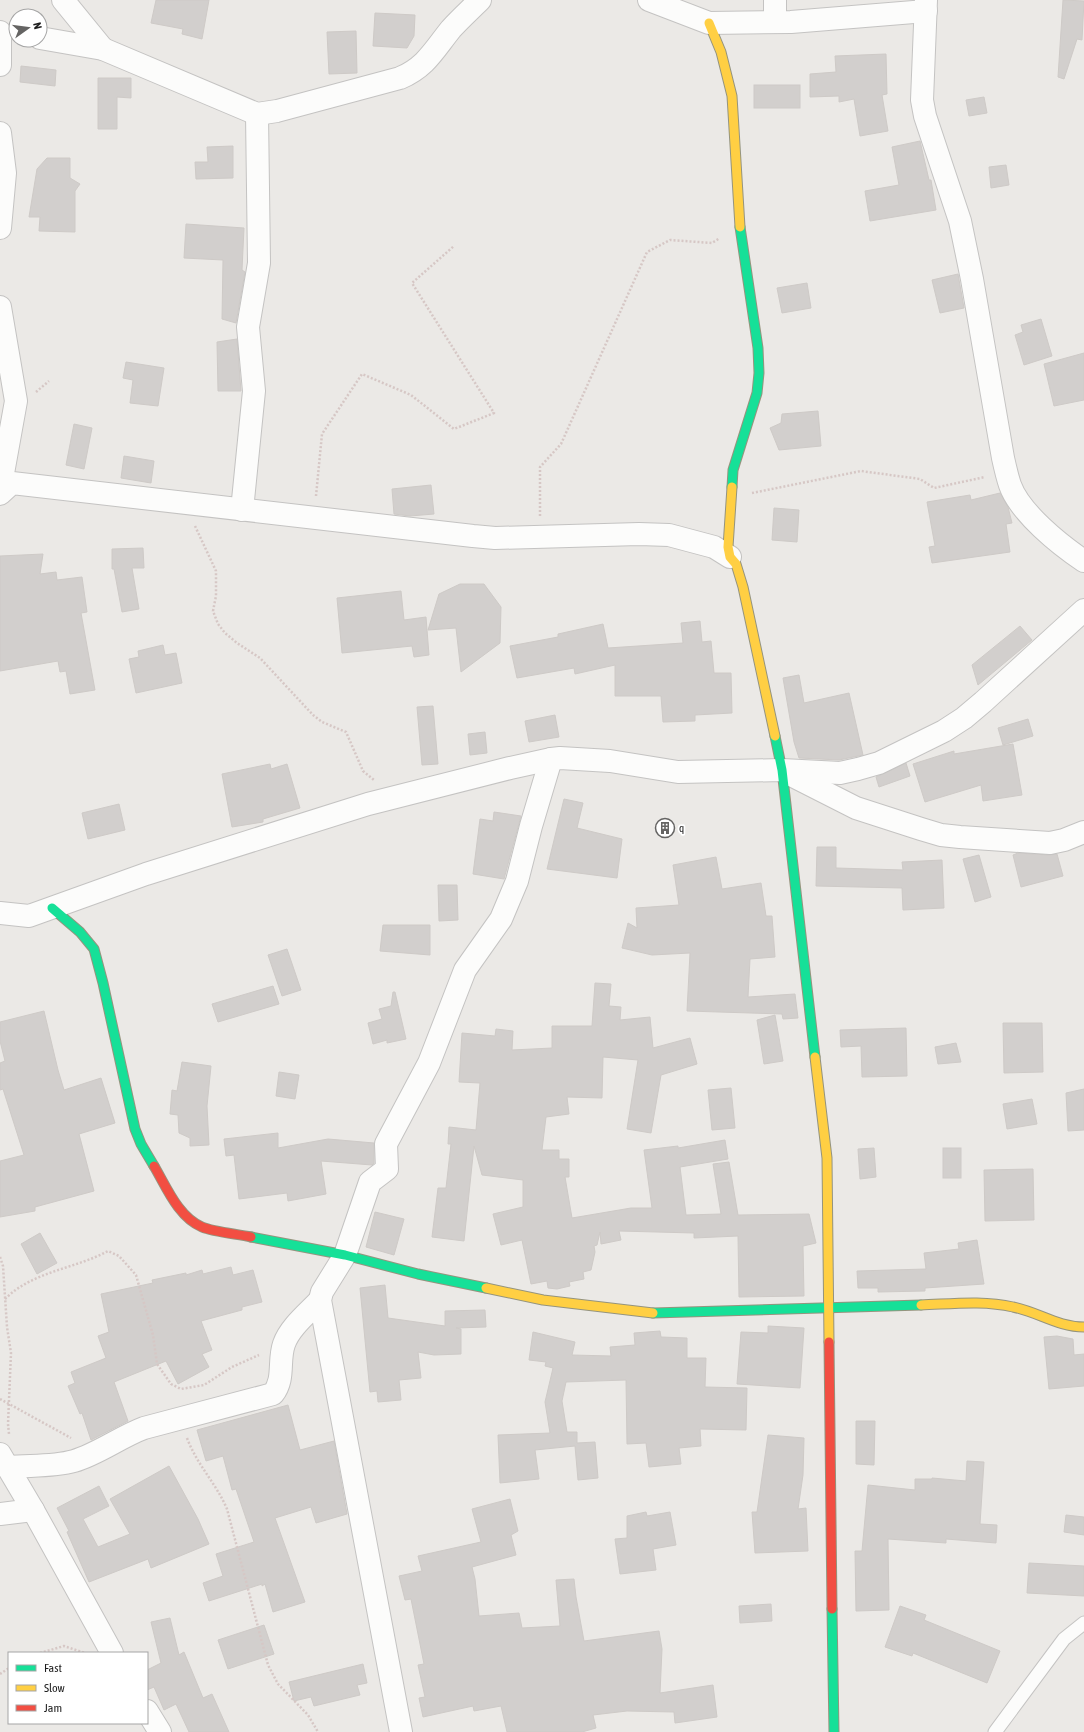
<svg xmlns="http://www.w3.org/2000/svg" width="1084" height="1732" font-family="'Asap Condensed',sans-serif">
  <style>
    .building { fill: #d2cfcd; stroke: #cecac7 }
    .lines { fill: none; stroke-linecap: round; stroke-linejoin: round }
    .lane-casing { stroke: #c4c3c2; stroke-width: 15 }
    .street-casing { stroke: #c4c3c2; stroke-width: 24 }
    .fast-casing { stroke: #95947e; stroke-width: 11 }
    .slow-casing { stroke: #95947e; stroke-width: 11 }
    .jam-casing { stroke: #95947e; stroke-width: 11 }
    .path { stroke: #d6c7c5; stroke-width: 2.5; stroke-dasharray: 2 2; stroke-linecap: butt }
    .lane { stroke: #fcfcfb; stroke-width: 13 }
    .street { stroke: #fcfcfb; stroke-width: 22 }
    .fast { stroke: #16e098; stroke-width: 9 }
    .slow { stroke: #ffcf43; stroke-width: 9 }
    .jam { stroke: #f24e42; stroke-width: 9 }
    .labels { text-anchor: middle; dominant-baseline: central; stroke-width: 3.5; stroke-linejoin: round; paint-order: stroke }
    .poi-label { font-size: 11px; fill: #1d1d1d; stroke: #fff; text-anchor: start }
  </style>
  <rect width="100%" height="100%" fill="#ebe9e6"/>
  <g class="building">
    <path d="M156,0h53l-7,39 -20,-5 1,-5 -32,-6z"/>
    <path d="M1063,0l21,1 -2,39 -5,-1 -13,40 -6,-2z"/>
    <path d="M375,13l40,2 -1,21 -7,12 -34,-2z"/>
    <path d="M356,31l1,42 -28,1 -2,-42z"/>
    <path d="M886,54l1,40 -5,1 6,36 -28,5 -6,-37 -15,3v-6l-29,1v-23l26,-2 -1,-16z"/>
    <path d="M21,66l35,4 -1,16 -35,-4z"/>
    <path d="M98,78h33v20l-14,-1v32h-19z"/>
    <rect x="754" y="85" width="46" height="23"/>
    <path d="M984,97l3,16 -18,3 -3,-16z"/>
    <path d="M920,141l9,39h2l5,30 -66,11 -5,-30 34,-6 -7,-38z"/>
    <path d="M233,146v32l-37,1 -1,-17h13l-1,-15z"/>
    <path d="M47,158h23v20l10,6 -5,7v41l-36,-1 1,-14h-11l8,-48z"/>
    <path d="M1006,165l3,20 -18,3 -2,-21z"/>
    <path d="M186,224l58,4 -2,42 3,2 -9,51 -14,-4 1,-59 -39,-2z"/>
    <path d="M958,274l6,34 -24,5 -8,-33z"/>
    <path d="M807,283l4,25 -29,5 -5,-25z"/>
    <path d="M1041,319l11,37 -28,9 -9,-30 8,-3 -2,-7z"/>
    <path d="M237,339l4,52h-23l-1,-49z"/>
    <path d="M1084,353v47l-30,6 -10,-42z"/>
    <path d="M126,362l38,6 -6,38 -28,-3 3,-23 -10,-2z"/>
    <path d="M818,411l3,35 -42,4 -9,-22 11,-5 1,-9z"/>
    <path d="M74,424l18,4 -8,41 -18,-4z"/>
    <path d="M124,456l30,5 -3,22 -30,-5z"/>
    <path d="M431,485l3,29 -24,2 -16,-2 -2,-25z"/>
    <path d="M1000,493l8,14 4,16 -6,1 4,28 -78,11 -3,-16 6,-1 -8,-44 43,-7 1,5z"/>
    <path d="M774,508l25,2 -2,32 -25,-2z"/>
    <path d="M143,548l1,20h-12l7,41 -17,3 -8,-43h-2v-20z"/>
    <path d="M43,554l-3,20 16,-2 1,8 25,-3 5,35 -6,1 14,77 -25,4 -4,-23 -6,1 -2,-11 -58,10v-115z"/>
    <path d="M460,584h24l17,23 -1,36 -39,29 -5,-44 -28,2 11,-36z"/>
    <path d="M401,591l3,29 22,-3 3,38 -15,2 -2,-11 -70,7 -5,-55z"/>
    <path d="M700,621l2,21 9,-1 3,32h17l1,40 -37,2v6l-32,1 -2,-26h-46v-31l-40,9 -1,-6 -57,10 -7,-32 48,-9v-3l45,-10 5,24 75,-5 -2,-20z"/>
    <path d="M1020,626l12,14 -54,45 -6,-20z"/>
    <path d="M163,645l2,10 11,-2 6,30 -46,10 -7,-34 10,-2 -1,-6z"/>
    <path d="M799,675l5,28 45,-10 14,62 -24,5 -40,-2 -5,-16 -11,-64z"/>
    <path d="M433,706l5,58 -16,1 -5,-58z"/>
    <path d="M555,715l4,22 -30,5 -4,-21z"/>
    <path d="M1028,719l5,17 -30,9 -5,-17z"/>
    <path d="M485,732l2,21 -17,2 -2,-21z"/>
    <path d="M1013,744l9,51 -39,6 -2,-16 -56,17 -12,-38 41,-13v3z"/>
    <path d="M906,763l4,13 -31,11 -3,-10z"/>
    <path d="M270,764l1,5 16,-5 13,44 -37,11v3l-31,5 -10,-53z"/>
    <path d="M564,799l19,4 -6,25 45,11 -5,39 -70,-9z"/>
    <path d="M119,804l6,26 -37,9 -6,-26z"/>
    <path d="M494,812l27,4 -17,63 -31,-5 7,-55 13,2z"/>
    <path d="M817,847h19v21l67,2 -1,-8 40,-2 2,48 -41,2 -1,-22 -86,-2z"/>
    <path d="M1018,853l31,2 8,-1 6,22 -42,11 -8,-32z"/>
    <path d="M979,855l12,42 -16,5 -12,-43z"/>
    <path d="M716,857l6,32 39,-6 5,33h6l3,41 -25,2 -2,38 47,-3 3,24 -15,1 -1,-5 -95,-3 3,-58 -38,2 -30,-7 6,-25 9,5 -1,-20 43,-3 -6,-40z"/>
    <path d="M438,885h19l1,35 -19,1z"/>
    <path d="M383,925h47v30l-50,-4z"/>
    <path d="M287,949l14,41 -19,6 -14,-41z"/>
    <path d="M595,983l16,1 -2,22 12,1 -1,13 30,-3 3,31 37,-10 7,26 -36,11 -10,58 -24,-4 11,-69 -35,-3 -1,41 -35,-1 2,17 -23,3 -4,33h17v9h10v18h-4l7,41 59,-10h21l-8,-58 34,-4v2l47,-8 3,19 -48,8 6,48 35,-1 -8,-50 16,-2 9,53 71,-1 7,29 -13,3 1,50 -65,1 -1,-61 -44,2v-5l-75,-2 2,9 -20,4 -1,-12 -3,13 -3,1 1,6 -4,18 -8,2 1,7 -15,3 1,4 -13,3 -9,-1 -1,-7 -16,3 -9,-44 -21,5 -8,-31 30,-7v-27l-41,-5 -8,-29 -10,95 -32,-4 6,-49h8l5,-44h-3l1,-17 27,3 4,-47 -21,-1 3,-49 33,3 1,-7 17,2 -1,19 40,-2v-22h40z"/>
    <path d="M273,986l6,18 -61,18 -6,-18z"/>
    <path d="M393,992h2l11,47 -19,4v-3l-14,4 -5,-21 14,-4 -3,-10 12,-3z"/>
    <path d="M44,1011l14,59 6,20 37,-12 14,45 -36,11 15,57 -59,16v4l-35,6v-56l24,-6 -21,-66 -3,1v-27l5,-2 -5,-20v-19z"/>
    <path d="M775,1015l8,46 -19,3 -7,-44z"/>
    <path d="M1003,1023h39l1,49 -39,1z"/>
    <path d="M906,1028l1,48 -45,1 -1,-31 -20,1 -1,-17z"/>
    <path d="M956,1043l5,19 -23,2 -3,-17z"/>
    <path d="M182,1062l29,4 -4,40 2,39 -19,1v-8l-11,-5 -1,-18 -8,-1 2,-24 5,1z"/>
    <path d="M279,1072l20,3 -4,24 -19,-3z"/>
    <path d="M731,1088l4,40 -23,2 -4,-40z"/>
    <path d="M1084,1089v41l-16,1 -2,-38z"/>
    <path d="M1032,1099l5,25 -30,5 -4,-25z"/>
    <path d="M278,1133v15l50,-9 46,4v20l-2,2 -51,-4 5,33 -38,7 -1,-8 -48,6 -5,-44 -8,1 -2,-17z"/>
    <path d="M874,1148l2,29 -16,2 -2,-30z"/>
    <rect x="943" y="1148" width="18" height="30"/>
    <path d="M1033,1169l1,51 -49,1 -1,-51z"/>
    <path d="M375,1212l29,7 -10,36 -28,-8z"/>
    <path d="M40,1233l17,30 -20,11 -16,-30z"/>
    <path d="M977,1240l7,44 -59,4v3l-47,1v-4h-20l-1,-17 69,-2 -2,-16 35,-4 -1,-6z"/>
    <path d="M231,1267l2,8 20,-5 9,32 -20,5v3l-41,11 11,29 -10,4 7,13 -31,17 -12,-23 -52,21 14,39 -37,19 -9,-27 -2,1 -12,-28 7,-3 -4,-11 35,-14 -8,-22 11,-4 -8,-38 52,-11 -1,-3 34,-7v2l16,-5 1,4z"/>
    <path d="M385,1285l3,33 57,8v-15l40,-1 1,17 -30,1 5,1v25l-27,1 -16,-3 3,26 -22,2 2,20 -23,2 -1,-11 -7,1 -10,-104z"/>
    <path d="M768,1326l36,2 -4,60 -63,-4 4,-52 27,1z"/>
    <path d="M660,1331l1,6 26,1v20h19l-1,29 42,1 -1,42 -46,-1 1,17 -22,2 2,16 -32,3 -3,-24 -19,1 -1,-64 -60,2 -4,19 5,31h10v11l18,-1 3,36 -20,2 -3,-34 -40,4 4,29 -39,4 -2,-48 52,-2 -5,-31 8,-34 -8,-2 1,-4 -17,-2 4,-28 42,10 -3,13 39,1 -1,-9 25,-2 -1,-12z"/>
    <path d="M1057,1336l16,3 1,16 10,-1v32l-35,3 -5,-52z"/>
    <path d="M288,1405l12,45 34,-9 13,73 -31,9 -5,-16 -36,11 30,84 -32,10 -8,-28 -3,2v-2l-53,17 -6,-18 20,-7 -7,-22 38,-12 -18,-53 -4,1 -9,-34 -17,5 -9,-31z"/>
    <path d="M856,1421h19l-1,44 -18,-1z"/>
    <path d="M768,1435l36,3 -1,37 -5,34 8,-1 2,43 -53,2 -3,-41h5z"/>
    <path d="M967,1461l17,1 -4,62 17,1 -1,18 -50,-4v4l-58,-4 1,71 -33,1 -1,-60h7l6,-66 47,5v-11h17v-1l34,3z"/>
    <path d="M169,1466l29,53 11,25 -58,24 -3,-9 -59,23 -22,-50 2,-1 -12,-23 42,-22 10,20 -26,13 15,28 32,-13 -20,-35z"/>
    <path d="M510,1499l8,32 -7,4 5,20 -44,12 3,12 4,37 40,-3 3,15 38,-2 -4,-46 18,-1 2,18 8,44 75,-10 3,18 -2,44 53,-8 4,32 -42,6 -1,-11 -47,-1 -34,4 3,13 -14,4h-75l-6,-26 -27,5 -1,-5 -50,11 -4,-19 6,-1 -7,-32 6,-1 -13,-65 -6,1 -6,-24 23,-5 -4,-15 63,-14 -9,-33z"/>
    <path d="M646,1512l1,4 23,-4 6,33 -23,4 3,21 -36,4 -5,-35 12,-1v-22z"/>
    <path d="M1066,1515l18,2v18l-20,-3z"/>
    <path d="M1029,1563l55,3v30l-57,-3z"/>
    <path d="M771,1604l1,17 -32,2 -1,-17z"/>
    <path d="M900,1606l26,9 -2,5 76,31 -13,32 -74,-30 -1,3 -27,-9z"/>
    <path d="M170,1618l9,37 5,-3 19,46 9,-4 17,38h-40l-13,-28 -12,6 -10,-23 -7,3v-20l14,-7 -10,-41z"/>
    <path d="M264,1625l10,29 -46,15 -10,-29z"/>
    <path d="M363,1664l4,19 -10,2 3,10 -46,11 -3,-9 -17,4 -5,-19z"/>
  </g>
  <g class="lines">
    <defs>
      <path id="lane" d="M995,1732l69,-93 20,-16"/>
      <g id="street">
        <path d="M63,0l40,49"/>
        <path d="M649,0l60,23 82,-1 135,-11"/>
        <path d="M775,0v22"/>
        <path d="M926,0l-4,100 3,16 35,105 12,58 31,179c2,9 4,18 7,27 10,28 50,60 74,76"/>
        <path d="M0,32v33"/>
        <path d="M40,38l63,11 154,65 20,-3 123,-33c26,-11 34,-28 51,-49 9,-10 19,-19 29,-29"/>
        <path d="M0,133l5,40 -5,55"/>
        <path d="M0,307l16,94 -16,89"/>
        <path d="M0,494l12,-11 461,53 22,2 144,-4 30,1 45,12 16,10"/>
        <path d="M242,510l12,-119 -6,-64 11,-64 -2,-149"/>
        <path d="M787,773l69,35 65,21 20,6 19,2 90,6 14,-3 20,-8"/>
        <path d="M0,913l29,3 117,-42 222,-70 142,-36 41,-9 9,-1 50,3 68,11 104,-2 58,3 18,-4 21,-6 65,-32 20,-13 19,-16 101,-92"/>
        <path d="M0,1454l33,56 79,143"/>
        <path d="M9,1467c21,-2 44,0 65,-6 24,-7 46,-24 70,-33l129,-34c12,-15 5,-33 11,-50 6,-17 24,-31 36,-44"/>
        <path d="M0,1514l33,-4"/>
        <path d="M147,1711l13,21"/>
        <path d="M401,1732l-81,-432 2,-8 23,-37 25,-73 17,-13 -1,-25 43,-81 36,-93 36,-51 16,-38 14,-55 20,-67"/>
      </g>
      <g id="fast">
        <path d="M732,487l1,-17 24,-77 2,-20 -1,-25 -18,-121"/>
        <path d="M775,736l7,34 33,287"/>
        <path d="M52,908l28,24 14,17 9,34 32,146 6,15 13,22"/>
        <path d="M251,1237l94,18 73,19 68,14"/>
        <path d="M653,1313l268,-8"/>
        <path d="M832,1609l2,123"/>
      </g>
      <g id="slow">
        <path d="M709,23l12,29 11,44 8,131"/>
        <path d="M732,487l-4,60 2,10 6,7 7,23 32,149"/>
        <path d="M815,1057l12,101 2,184"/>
        <path d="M486,1288l57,12 110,13"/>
        <path d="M921,1305c30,-1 62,-5 92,2 25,5 45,20 71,20"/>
      </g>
      <g id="jam">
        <path d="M154,1166c12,20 24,51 48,61 12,5 35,7 49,10"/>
        <path d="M829,1342l3,267"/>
      </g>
    </defs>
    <use href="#lane" class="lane-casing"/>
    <use href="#street" class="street-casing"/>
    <use href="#fast" class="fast-casing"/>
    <use href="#slow" class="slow-casing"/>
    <use href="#jam" class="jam-casing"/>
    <g class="path">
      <path d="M36,392l13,-11"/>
      <path d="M752,493l109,-22 59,8 14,9 51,-11"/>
      <path d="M316,496l6,-62 40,-60 49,21 43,34 40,-16 -82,-130 42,-37"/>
      <path d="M540,516v-49l21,-23 86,-192 23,-12 42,3 8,-5"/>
      <path d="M195,526l21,45v25l-3,15 5,13 7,9 12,10 23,15 53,57 9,7 24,10 17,39 11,9"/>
      <path d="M0,1257l3,9 4,61 4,26 -3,71 1,10"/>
      <path d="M5,1299c28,-28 70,-30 103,-48l11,5 17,19 17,60 4,29 14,20 10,5 23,-4 28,-18 27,-12"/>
      <path d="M0,1399l71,39"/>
      <path d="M187,1438c10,27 29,45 40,71l41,156 10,19 30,31 10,17"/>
      <path d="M40,1653l24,-7 21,7"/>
      <path d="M0,1674l9,-6"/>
    </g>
    <use href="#lane" class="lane"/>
    <use href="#street" class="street"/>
    <use href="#fast" class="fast"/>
    <use href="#slow" class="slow"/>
    <use href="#jam" class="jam"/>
  </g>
  <defs>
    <symbol id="building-ring" viewBox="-11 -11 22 22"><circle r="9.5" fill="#fff" stroke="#656463" stroke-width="1.5"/><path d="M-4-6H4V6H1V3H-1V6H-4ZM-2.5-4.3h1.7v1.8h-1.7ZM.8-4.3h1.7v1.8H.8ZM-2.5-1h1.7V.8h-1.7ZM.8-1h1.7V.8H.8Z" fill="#656463"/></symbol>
  </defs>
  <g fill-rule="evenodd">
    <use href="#building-ring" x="654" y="817" width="22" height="22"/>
  </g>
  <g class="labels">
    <g class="poi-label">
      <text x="679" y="828">q</text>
    </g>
  </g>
  <rect x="8" y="1652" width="140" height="72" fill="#ffffff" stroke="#a5a5a5"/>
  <rect x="16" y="1665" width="20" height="6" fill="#16e098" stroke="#a5a5a5"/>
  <text x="44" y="1672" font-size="12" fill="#1d1d1d">Fast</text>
  <rect x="16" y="1685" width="20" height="6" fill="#ffcf43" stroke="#a5a5a5"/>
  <text x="44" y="1692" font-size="12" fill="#1d1d1d">Slow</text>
  <rect x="16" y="1705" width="20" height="6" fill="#f24e42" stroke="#a5a5a5"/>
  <text x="44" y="1712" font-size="12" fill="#1d1d1d">Jam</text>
  <g transform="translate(28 28) rotate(76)"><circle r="19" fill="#ffffff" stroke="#a5a5a5"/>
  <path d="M0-3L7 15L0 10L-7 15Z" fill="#656463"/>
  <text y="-6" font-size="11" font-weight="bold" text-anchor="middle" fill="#1d1d1d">N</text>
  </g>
</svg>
